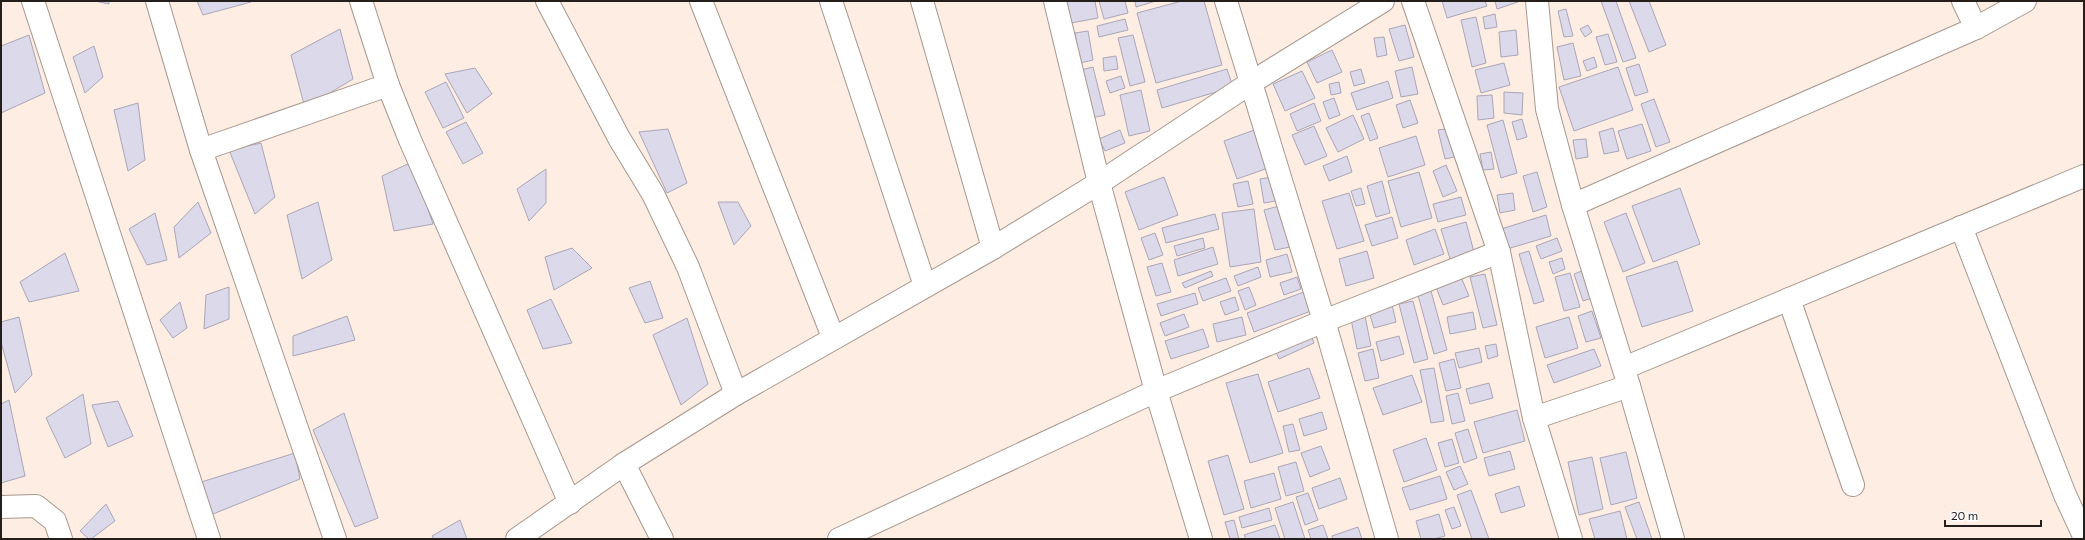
<svg xmlns="http://www.w3.org/2000/svg" width="2085" height="540" font-family="Commissioner,sans-serif">
  <style>
    .building { fill: #dcd9eb; stroke: #a9a6b7 }
    .lines { fill: none; stroke-linecap: round; stroke-linejoin: round }
    .street-casing { stroke: #a7978d; stroke-width: 24 }
    .street { stroke: #fff; stroke-width: 22 }
  </style>
  <rect width="100%" height="100%" fill="#feede2"/>
  <g class="building">
    <path d="M95,1h14v3z"/>
    <path d="M197,1h54v1l-48,13z"/>
    <path d="M1067,1h28l3,17 -27,5z"/>
    <path d="M1099,1h26l3,12 -24,6z"/>
    <path d="M1135,1h21l-20,6z"/>
    <path d="M1182,1h22l18,64 -66,18 -19,-70z"/>
    <path d="M1442,1h43l2,5 -40,12z"/>
    <path d="M1495,1h23v1l-21,7z"/>
    <path d="M1601,1h15l20,57 -13,4z"/>
    <path d="M1629,1h20l17,44 -17,7z"/>
    <path d="M1566,9l7,27 -9,1 -6,-26z"/>
    <path d="M1495,14l2,13 -12,2 -2,-12z"/>
    <path d="M1476,17l10,46 -14,4 -11,-47z"/>
    <path d="M1125,19l3,11 -29,7 -2,-11z"/>
    <path d="M1405,25l9,32 -15,4 -10,-32z"/>
    <path d="M1588,25l4,7 -7,5 -5,-8z"/>
    <path d="M340,29l13,50 -48,29 -14,-53z"/>
    <path d="M1516,30l2,25 -17,2 -2,-25z"/>
    <path d="M1088,31l5,29 -13,3 -5,-30z"/>
    <path d="M1608,34l9,28 -12,3 -9,-28z"/>
    <path d="M29,35l16,58 -44,20v-67z"/>
    <path d="M1133,35l12,47 -15,4 -12,-48z"/>
    <path d="M1384,37l3,18 -10,2 -3,-19z"/>
    <path d="M1573,43l8,33 -17,4 -7,-33z"/>
    <path d="M94,46l9,31 -18,16 -12,-36z"/>
    <path d="M1332,50l10,22 -25,11 -10,-21z"/>
    <path d="M1116,56l2,13 -14,2 -1,-13z"/>
    <path d="M1594,57l3,10 -10,4 -4,-10z"/>
    <path d="M1504,63l6,22 -29,8 -6,-23z"/>
    <path d="M1639,64l9,28 -13,4 -9,-28z"/>
    <path d="M1093,67l12,48 -13,3 -11,-48z"/>
    <path d="M1412,67l6,27 -17,3 -6,-26z"/>
    <path d="M1618,67l15,43 -59,21 -15,-44z"/>
    <path d="M475,68l17,26 -25,19 -22,-39z"/>
    <path d="M1227,69l6,18 -71,21 -5,-18z"/>
    <path d="M1361,69l4,14 -11,3 -4,-14z"/>
    <path d="M1302,71l13,27 -30,13 -12,-27z"/>
    <path d="M1121,76l4,12 -15,5 -4,-12z"/>
    <path d="M1388,81l5,17 -36,12 -6,-17z"/>
    <path d="M446,82l18,36 -21,10 -18,-36z"/>
    <path d="M1339,82l2,11 -10,2 -2,-11z"/>
    <path d="M1141,90l9,41 -21,5 -9,-41z"/>
    <path d="M1504,92l19,1 -1,22 -18,-2z"/>
    <path d="M1492,95l2,23 -16,2 -1,-24z"/>
    <path d="M1334,98l6,17 -11,4 -6,-17z"/>
    <path d="M1654,99l16,43 -14,5 -15,-43z"/>
    <path d="M1410,100l8,23 -15,5 -7,-23z"/>
    <path d="M138,103l7,57 -17,11 -14,-61z"/>
    <path d="M1314,103l7,18 -24,10 -7,-17z"/>
    <path d="M1369,113l9,25 -8,3 -9,-25z"/>
    <path d="M1353,115l11,24 -26,13 -12,-24z"/>
    <path d="M1522,119l5,18 -10,3 -5,-18z"/>
    <path d="M1503,120l14,53 -16,5 -14,-53z"/>
    <path d="M466,122l17,31 -20,11 -17,-32z"/>
    <path d="M1642,124l9,27 -24,8 -9,-28z"/>
    <path d="M1314,126l13,30 -22,9 -13,-30z"/>
    <path d="M1452,128l7,28 -14,3 -7,-29z"/>
    <path d="M1613,128l6,23 -15,3 -5,-22z"/>
    <path d="M668,129l19,54 -20,10 -28,-61z"/>
    <path d="M1257,129l14,38 -34,12 -13,-38z"/>
    <path d="M1120,130l5,13 -20,8 -6,-12z"/>
    <path d="M1416,136l9,29 -37,12 -9,-29z"/>
    <path d="M1586,139l2,18 -12,2 -3,-19z"/>
    <path d="M261,143l14,54 -20,17 -26,-64z"/>
    <path d="M1491,152l3,17 -11,1 -3,-16z"/>
    <path d="M1347,156l5,16 -23,9 -6,-15z"/>
    <path d="M412,162l21,62 -39,7 -12,-55z"/>
    <path d="M1446,165l11,26 -14,6 -10,-26z"/>
    <path d="M546,169v34l-17,18 -12,-32z"/>
    <path d="M1419,172l13,46 -31,9 -13,-46z"/>
    <path d="M1537,172l10,35 -14,5 -10,-36z"/>
    <path d="M1164,177l14,38 -39,15 -14,-38z"/>
    <path d="M1272,177l4,24 -12,2 -4,-24z"/>
    <path d="M1248,181l5,23 -15,3 -5,-23z"/>
    <path d="M1382,181l8,32 -14,4 -9,-31z"/>
    <path d="M1361,188l4,16 -9,2 -5,-15z"/>
    <path d="M1680,188l20,56 -47,18 -21,-56z"/>
    <path d="M1349,193l15,48 -27,8 -15,-48z"/>
    <path d="M1513,193l2,17 -15,3 -3,-18z"/>
    <path d="M1461,197l5,18 -28,7 -5,-18z"/>
    <path d="M198,202l13,31 -32,25 -5,-31z"/>
    <path d="M318,202l14,58 -30,19 -15,-64z"/>
    <path d="M718,202h20l13,24 -17,19z"/>
    <path d="M1279,206l11,41 -15,3 -11,-40z"/>
    <path d="M1254,209l7,53 -31,5 -8,-54z"/>
    <path d="M155,213l12,47 -20,5 -18,-36z"/>
    <path d="M1626,213l19,50 -22,9 -19,-50z"/>
    <path d="M1215,214l4,15 -53,14 -4,-15z"/>
    <path d="M1546,215l5,21 -44,13 -6,-20z"/>
    <path d="M1392,217l6,21 -26,8 -7,-21z"/>
    <path d="M1466,222l8,30 -24,7 -9,-30z"/>
    <path d="M1435,229l9,25 -30,11 -8,-25z"/>
    <path d="M1155,233l8,22 -14,5 -8,-22z"/>
    <path d="M1203,238l2,10 -28,8 -3,-10z"/>
    <path d="M1557,238l5,13 -21,8 -5,-13z"/>
    <path d="M1213,247l5,17 -40,12 -4,-16z"/>
    <path d="M572,248l20,20 -38,22 -9,-33z"/>
    <path d="M1367,251l7,27 -28,8 -7,-27z"/>
    <path d="M1529,251l15,50 -10,3 -15,-50z"/>
    <path d="M65,253l14,38 -50,11 -9,-20z"/>
    <path d="M1287,254l5,18 -22,5 -4,-17z"/>
    <path d="M1562,258l3,11 -12,5 -4,-12z"/>
    <path d="M1677,261l16,50 -51,16 -16,-50z"/>
    <path d="M1162,263l9,29 -15,4 -9,-29z"/>
    <path d="M1258,267l3,10 -23,9 -4,-10z"/>
    <path d="M1211,271l2,5 -28,12 -3,-5z"/>
    <path d="M1582,271l10,27 -9,3 -9,-27z"/>
    <path d="M1570,273l10,34 -16,4 -9,-34z"/>
    <path d="M1485,274l12,51 -14,3 -13,-51z"/>
    <path d="M1297,277l4,12 -17,6 -4,-12z"/>
    <path d="M1461,277l8,19 -26,9 -7,-18z"/>
    <path d="M1226,278l5,13 -28,10 -5,-13z"/>
    <path d="M650,281l13,37 -18,5 -16,-35z"/>
    <path d="M229,287v32l-25,10 2,-34z"/>
    <path d="M1249,287l7,18 -11,5 -7,-19z"/>
    <path d="M1431,291l16,59 -13,4 -16,-59z"/>
    <path d="M1304,292l7,19 -57,21 -7,-19z"/>
    <path d="M1195,293l3,11 -37,12 -4,-12z"/>
    <path d="M1235,297l4,13 -14,5 -5,-13z"/>
    <path d="M551,299l21,44 -29,6 -16,-39z"/>
    <path d="M1413,301l15,58 -14,4 -15,-59z"/>
    <path d="M180,302l7,26 -14,10 -13,-18z"/>
    <path d="M1392,305l4,17 -22,6 -5,-16z"/>
    <path d="M1592,311l9,27 -15,4 -8,-26z"/>
    <path d="M1473,312l3,17 -26,5 -3,-17z"/>
    <path d="M1184,314l5,13 -24,9 -5,-13z"/>
    <path d="M347,316l8,24 -62,16v-20z"/>
    <path d="M1365,316l6,30 -14,3 -6,-30z"/>
    <path d="M19,317l13,58 -17,18 -14,-51v-20z"/>
    <path d="M1242,317l4,18 -29,7 -4,-18z"/>
    <path d="M1569,317l9,31 -33,10 -9,-31z"/>
    <path d="M687,318l21,66 -27,21 -28,-70z"/>
    <path d="M1203,329l6,18 -38,12 -6,-18z"/>
    <path d="M1311,336l3,7 -35,16 -3,-7z"/>
    <path d="M1399,336l5,18 -23,7 -5,-19z"/>
    <path d="M1496,344l2,12 -10,3 -3,-13z"/>
    <path d="M1479,348l3,14 -23,6 -4,-15z"/>
    <path d="M1373,349l6,29 -14,3 -7,-28z"/>
    <path d="M1594,349l7,17 -47,17 -7,-18z"/>
    <path d="M1454,359l7,29 -15,3 -7,-28z"/>
    <path d="M1309,368l11,30 -42,14 -10,-30z"/>
    <path d="M1434,368l10,53 -13,2 -11,-53z"/>
    <path d="M1258,374l25,79 -33,10 -24,-80z"/>
    <path d="M1412,375l10,27 -39,13 -10,-27z"/>
    <path d="M1489,383l4,15 -23,6 -4,-15z"/>
    <path d="M1458,393l7,28 -13,3 -6,-28z"/>
    <path d="M83,394l8,50 -26,14 -19,-40z"/>
    <path d="M9,400l16,76 -24,7v-79z"/>
    <path d="M118,401l15,35 -25,11 -16,-42z"/>
    <path d="M1517,410l8,31 -42,12 -9,-31z"/>
    <path d="M1322,412l5,17 -23,7 -5,-17z"/>
    <path d="M344,413l34,105 -23,9 -42,-97z"/>
    <path d="M1293,424l7,26 -11,2 -6,-26z"/>
    <path d="M1468,429l9,29 -13,5 -9,-30z"/>
    <path d="M1426,438l11,32 -33,12 -11,-32z"/>
    <path d="M1452,439l7,24 -14,4 -7,-24z"/>
    <path d="M1321,446l9,23 -20,8 -9,-24z"/>
    <path d="M1510,451l5,18 -26,7 -5,-18z"/>
    <path d="M1626,452l11,46 -26,7 -11,-47z"/>
    <path d="M295,453l5,26 -92,37 -10,-33z"/>
    <path d="M1228,455l16,54 -20,6 -16,-54z"/>
    <path d="M1592,457l11,52 -24,6 -11,-53z"/>
    <path d="M1296,462l8,29 -18,5 -8,-29z"/>
    <path d="M1460,466l8,18 -14,6 -8,-18z"/>
    <path d="M1274,473l7,26 -30,9 -7,-27z"/>
    <path d="M1440,476l7,23 -37,11 -8,-22z"/>
    <path d="M1340,478l7,21 -28,10 -7,-21z"/>
    <path d="M1519,486l6,20 -24,7 -6,-19z"/>
    <path d="M1471,490l18,49h-17l-15,-44z"/>
    <path d="M1308,493l10,27 -13,5 -9,-28z"/>
    <path d="M1293,502l12,37h-20l-10,-31z"/>
    <path d="M1639,502l13,37h-15l-12,-32z"/>
    <path d="M106,504l9,17 -24,18h-2l-9,-8z"/>
    <path d="M1454,507l7,19 -9,3 -7,-19z"/>
    <path d="M1269,508l3,12 -30,8 -3,-11z"/>
    <path d="M1620,511l7,28h-32l-6,-20z"/>
    <path d="M1439,514l6,22 -11,3h-13l-5,-18z"/>
    <path d="M460,520l7,19h-33l-2,-3z"/>
    <path d="M1234,520l5,19h-9l-5,-17z"/>
    <path d="M1275,525l5,14h-34l-2,-4z"/>
    <path d="M1323,525l5,14h-17l-3,-9z"/>
    <path d="M1358,527l4,12h-29l-1,-3z"/>
  </g>
  <g class="lines">
    <defs>
      <g id="street">
        <path d="M33,1l176,538"/>
        <path d="M157,1l44,149 134,389"/>
        <path d="M361,1l27,84 22,55 160,363"/>
        <path d="M547,1l72,137 34,56 35,73 48,127"/>
        <path d="M701,1l132,336"/>
        <path d="M831,1l94,285"/>
        <path d="M922,1l71,247"/>
        <path d="M1055,1l44,182 57,208 45,148"/>
        <path d="M1226,1l98,320 63,218"/>
        <path d="M1413,1l86,251 35,166 37,121"/>
        <path d="M1537,1l10,108 26,96 56,181 44,153"/>
        <path d="M1963,1l13,27"/>
        <path d="M201,150l187,-65"/>
        <path d="M1573,205l403,-177 49,-27"/>
        <path d="M1961,227l104,268 19,41"/>
        <path d="M1789,299l64,186"/>
        <path d="M1624,368l460,-192"/>
        <path d="M1534,418l95,-32"/>
        <path d="M624,464l38,75"/>
        <path d="M1,507l35,-1 19,15 6,18"/>
        <path d="M517,539l107,-75 112,-70 257,-146 106,-65 153,-101 131,-81"/>
        <path d="M839,539l317,-148 168,-70 175,-69"/>
      </g>
    </defs>
    <use href="#street" class="street-casing"/>
    <use href="#street" class="street"/>
  </g>
  <rect width="2085" height="540" fill="none" stroke="#251f1b" stroke-width="4"/>
  <path d="M1945 520v6h96v-6" fill="none" stroke="#251f1b" stroke-width="2"/>
  <text x="1951" y="520" font-size="12" fill="#251f1b" stroke="#fefefe" stroke-width="3" paint-order="stroke">20 m</text>
</svg>
